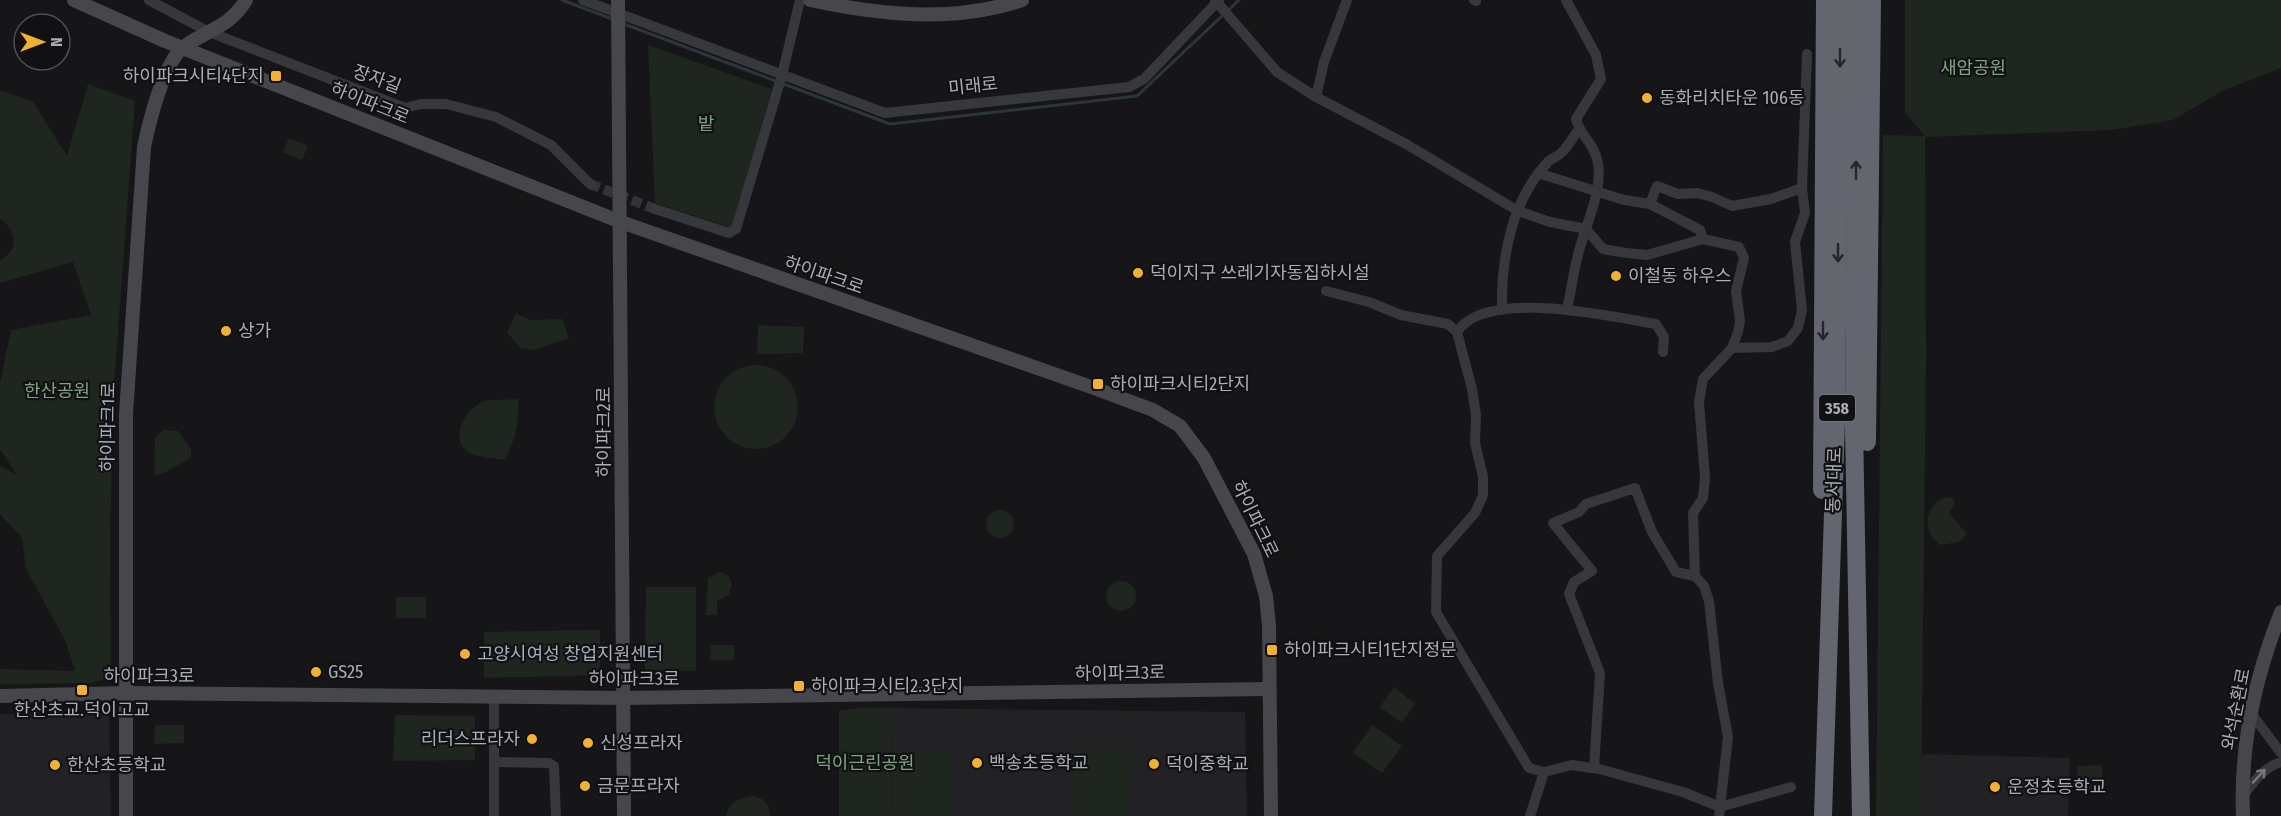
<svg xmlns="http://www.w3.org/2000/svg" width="2281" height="816" font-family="'Fira Sans Condensed','Noto Sans KR',sans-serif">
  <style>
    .built { fill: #222225 }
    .green { fill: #1e261f }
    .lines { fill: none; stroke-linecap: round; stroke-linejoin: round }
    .stream { stroke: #2c353c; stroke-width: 3 }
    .street-tunnel { stroke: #333438; stroke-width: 10; stroke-dasharray: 10 5; stroke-linecap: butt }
    .street { stroke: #37383d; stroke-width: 10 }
    .secondary { stroke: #45474d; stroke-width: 14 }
    .highway { stroke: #63666e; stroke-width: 18 }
    .oneway { stroke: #26262a }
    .oneway2 { stroke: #757881 }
    .poi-dot { fill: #f2b134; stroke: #111113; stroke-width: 2 }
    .labels { text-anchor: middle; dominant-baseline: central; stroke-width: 4.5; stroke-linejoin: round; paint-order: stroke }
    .shield { fill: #111113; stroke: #7b7e86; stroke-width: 1.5 }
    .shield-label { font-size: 16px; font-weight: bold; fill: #a8adb8 }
    .park-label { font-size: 18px; fill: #7fa381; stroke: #111113 }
    .poi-label { font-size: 18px; fill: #a8adb8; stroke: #111113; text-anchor: start }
    .street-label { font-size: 18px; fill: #a8adb8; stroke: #111113 }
  </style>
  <rect width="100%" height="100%" fill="#161618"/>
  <g class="built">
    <path d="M892,708l353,4 2,104h-356z"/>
    <path d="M109,713l2,103h-111v-102z"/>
    <path d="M1922,754l148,4 -2,58h-147z"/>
  </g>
  <g class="green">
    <path d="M1905,0h376v68l-57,22 -51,30 -62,10 -186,7 1,220 -5,459h-45l7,-681 42,1 -20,-24z"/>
    <path d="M648,45l124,44 -40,139 -77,-25z"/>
    <path d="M88,84l47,17 -21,285 -4,151 1,129 -9,14 -11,3 -91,1v-15l75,2 -10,-31 -39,-71 -4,-31 -22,-24v-49l17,10 -17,-26v-66l11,-53 80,-15 -18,-53 -73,21v-23c19,-8 17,-31 0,-41v-129l33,12 34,54z"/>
    <path d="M289,138l19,8 -6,14 -19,-8z"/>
    <path d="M516,313l15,7 31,-1 7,19 -36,12 -13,-2 -13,-16z"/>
    <path d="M758,325l46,2 -1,26 -46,1z"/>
    <circle cx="756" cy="407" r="42"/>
    <path d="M518,399c2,23 -3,41 -13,61 -10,-2 -23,-2 -33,-6 -26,-11 -7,-47 13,-53 10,-2 23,-1 33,-2z"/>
    <path d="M163,430l15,1 13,18v9l-29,16 -8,1 1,-37z"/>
    <path d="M1946,497l7,1 2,6 -6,9 18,21 -8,8 -19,3c-18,-13 -17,-40 6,-48z"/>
    <circle cx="1000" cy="524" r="14"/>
    <path d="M719,572l9,3 4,9 -3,10 -12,7v14h-11l2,-37z"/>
    <circle cx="1121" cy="596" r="15"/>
    <path d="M646,587h50v84l-51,-1z"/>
    <rect x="396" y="597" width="30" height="21"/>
    <path d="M600,630v45l-116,3v-46z"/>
    <path d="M711,645h23v15h-24z"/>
    <path d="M1394,687l21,17 -13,19 -22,-16z"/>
    <path d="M860,708h32l-1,108h-52v-105z"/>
    <path d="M395,715l80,1v44l-82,1z"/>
    <path d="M155,725h29v18l-30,1z"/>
    <path d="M1372,725l30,21 -20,27 -29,-20z"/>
    <path d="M1073,747h58l-1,69h-57z"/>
    <path d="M898,751l51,1v64h-53z"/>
    <path d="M2102,765v25h-24l-1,-24z"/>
    <path d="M754,796c11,3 15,8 16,20h-44c3,-15 14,-18 28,-20z"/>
  </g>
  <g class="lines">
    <g class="stream">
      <path d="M562,0l53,20"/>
      <path d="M624,24l266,100 247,-28 102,-96"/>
    </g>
    <path class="street-tunnel" d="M590,184l65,25"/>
    <g class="street">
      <path d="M149,0l60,32 196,76 16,-4h25l50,13 55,28 39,39"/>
      <path d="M583,0l302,113 244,-26 15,-8 75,-79"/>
      <path d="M1215,0l62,72 39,25 90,47 112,67 32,11 36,7 17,20 23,4 21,2 56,-16 36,8 5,11 -8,33 4,30 -2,11 -6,16 -29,31 -4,23 6,75 -2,21 -10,15 2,63 9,10 5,15 9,82 10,54 -9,79"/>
      <path d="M1474,0l2,1"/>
      <path d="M1566,0l30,55 5,24 -25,40c5,19 18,23 22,44 5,31 -15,66 -21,96 -4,16 -6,33 -10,50"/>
      <path d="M1316,97l8,-35 23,-62"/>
      <path d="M1538,173l86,27 26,4 50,26 3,9"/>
      <path d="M1650,204l7,-18 21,8 19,-1 15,4 20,9 39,-7 31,-11"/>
      <path d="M655,209l74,24 7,-4 46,-154 18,-75"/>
      <path d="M1326,291l43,11 32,13 47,9 9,8 15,57 4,26 -1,28 8,34v18l-8,18 -38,43 -1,56 93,156 15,4"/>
      <path d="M1502,310c-1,-51 9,-108 45,-147 4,-5 11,-6 15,-11 7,-6 10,-15 17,-22"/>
      <path d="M1457,332c29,-45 155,-15 199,-8l8,13 -1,15"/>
      <path d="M1732,348l40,-1 16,-6 10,-13 4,-18 -7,-68 10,-29 -3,-25 5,-134"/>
      <path d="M2251,713l30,40"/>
      <path d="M495,762l54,1 5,3 2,50"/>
      <path d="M1594,768l6,-95 -31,-79 5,-12 18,-11 -39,-48 26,-11 7,-8 49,-16 17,44 24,40 19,4"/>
      <path d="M2242,797c12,-15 20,-29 39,-35"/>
      <path d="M494,816v-119"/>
      <path d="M1530,816l14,-44 28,-7 27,4 84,23 37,15 71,-20"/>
    </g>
    <g class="secondary">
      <path d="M74,0l91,41 456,181 473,166 59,22 27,16 24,32 50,96 12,42 3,29 2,191"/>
      <path d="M618,0l6,816"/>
      <path d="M810,0c70,15 143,23 212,0"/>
      <path d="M0,696l126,-3 498,5 645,-9"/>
      <path d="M126,816v-402l18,-267c5,-24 20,-87 41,-101 24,-17 45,-19 61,-46"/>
      <path d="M2243,816c-3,-70 12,-139 38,-204"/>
    </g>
    <g class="highway">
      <path d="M1857,0l-3,425 7,391"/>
      <path d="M1867,442l5,-442"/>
      <path d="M1822,490l3,-490"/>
      <path d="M1823,816l13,-394 4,-422"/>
    </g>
  </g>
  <defs><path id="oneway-shaft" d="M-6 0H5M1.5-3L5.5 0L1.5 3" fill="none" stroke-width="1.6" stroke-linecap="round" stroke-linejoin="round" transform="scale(1.5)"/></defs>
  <g class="oneway">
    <use href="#oneway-shaft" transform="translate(1840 58) rotate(90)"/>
    <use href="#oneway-shaft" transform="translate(1856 170) rotate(-90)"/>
    <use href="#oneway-shaft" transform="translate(1838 253) rotate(90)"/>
    <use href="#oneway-shaft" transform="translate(1823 331) rotate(90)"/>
  </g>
  <use class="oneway2" href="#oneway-shaft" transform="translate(2259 776) rotate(-47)"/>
  <g class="poi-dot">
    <rect x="270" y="70" width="12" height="12" rx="3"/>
    <circle cx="1647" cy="98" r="6"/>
    <circle cx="1138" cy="273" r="6"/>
    <circle cx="1616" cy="276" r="6"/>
    <circle cx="226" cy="331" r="6"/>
    <rect x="1092" y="378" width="12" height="12" rx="3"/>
    <rect x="1266" y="644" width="12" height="12" rx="3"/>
    <circle cx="465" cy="654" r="6"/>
    <circle cx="316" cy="672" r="6"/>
    <rect x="793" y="680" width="12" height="12" rx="3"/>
    <rect x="76" y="684" width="12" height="12" rx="3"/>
    <circle cx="532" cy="739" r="6"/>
    <circle cx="588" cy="743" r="6"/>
    <circle cx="977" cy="763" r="6"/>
    <circle cx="1154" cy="764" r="6"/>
    <circle cx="55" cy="765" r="6"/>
    <circle cx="585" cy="786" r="6"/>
    <circle cx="1995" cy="787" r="6"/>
  </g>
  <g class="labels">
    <rect class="shield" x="1819" y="395" width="36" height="26" rx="4.5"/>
    <g class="shield-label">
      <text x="1837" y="408">358</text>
    </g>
    <g class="park-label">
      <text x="1973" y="68">새암공원</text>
      <text x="706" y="124">밭</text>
      <text x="57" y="391">한산공원</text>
      <text x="865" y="763">덕이근린공원</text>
    </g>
    <g class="poi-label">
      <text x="264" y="76" text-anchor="end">하이파크시티4단지</text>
      <text x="1659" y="98">동화리치타운 106동</text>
      <text x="1150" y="273">덕이지구 쓰레기자동집하시설</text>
      <text x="1628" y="276">이철동 하우스</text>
      <text x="238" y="331">상가</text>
      <text x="1110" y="384">하이파크시티2단지</text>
      <text x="1284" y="650">하이파크시티1단지정문</text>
      <text x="477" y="654">고양시여성 창업지원센터</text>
      <text x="328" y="672">GS25</text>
      <text x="811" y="686">하이파크시티2.3단지</text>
      <text x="82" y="710" text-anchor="middle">한산초교.덕이고교</text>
      <text x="520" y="739" text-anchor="end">리더스프라자</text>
      <text x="600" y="743">신성프라자</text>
      <text x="989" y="763">백송초등학교</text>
      <text x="1166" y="764">덕이중학교</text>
      <text x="67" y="765">한산초등학교</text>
      <text x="597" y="786">금문프라자</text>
      <text x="2007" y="787">운정초등학교</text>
    </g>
    <g class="street-label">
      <text transform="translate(377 79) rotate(20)">장자길</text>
      <text transform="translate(973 86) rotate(-6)">미래로</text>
      <text transform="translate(370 103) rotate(22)">하이파크로</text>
      <text transform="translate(824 275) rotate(19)">하이파크로</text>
      <text transform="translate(108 427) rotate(-89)">하이파크1로</text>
      <text transform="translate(604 432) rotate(-90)">하이파크2로</text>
      <text transform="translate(1834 480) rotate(-88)">동서대로</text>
      <text transform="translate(1255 519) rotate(64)">하이파크로</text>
      <text transform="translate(1120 673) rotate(-1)">하이파크3로</text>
      <text x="149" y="676">하이파크3로</text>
      <text x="634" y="679">하이파크3로</text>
      <text transform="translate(2236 709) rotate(-79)">와석순환로</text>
    </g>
  </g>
  <g transform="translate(42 42) rotate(90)"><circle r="28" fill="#111113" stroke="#4d4f55" stroke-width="1.5"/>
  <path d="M0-4.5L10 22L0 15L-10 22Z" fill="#f2b134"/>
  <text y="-9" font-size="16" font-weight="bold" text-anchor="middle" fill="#a8adb8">N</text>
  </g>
</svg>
